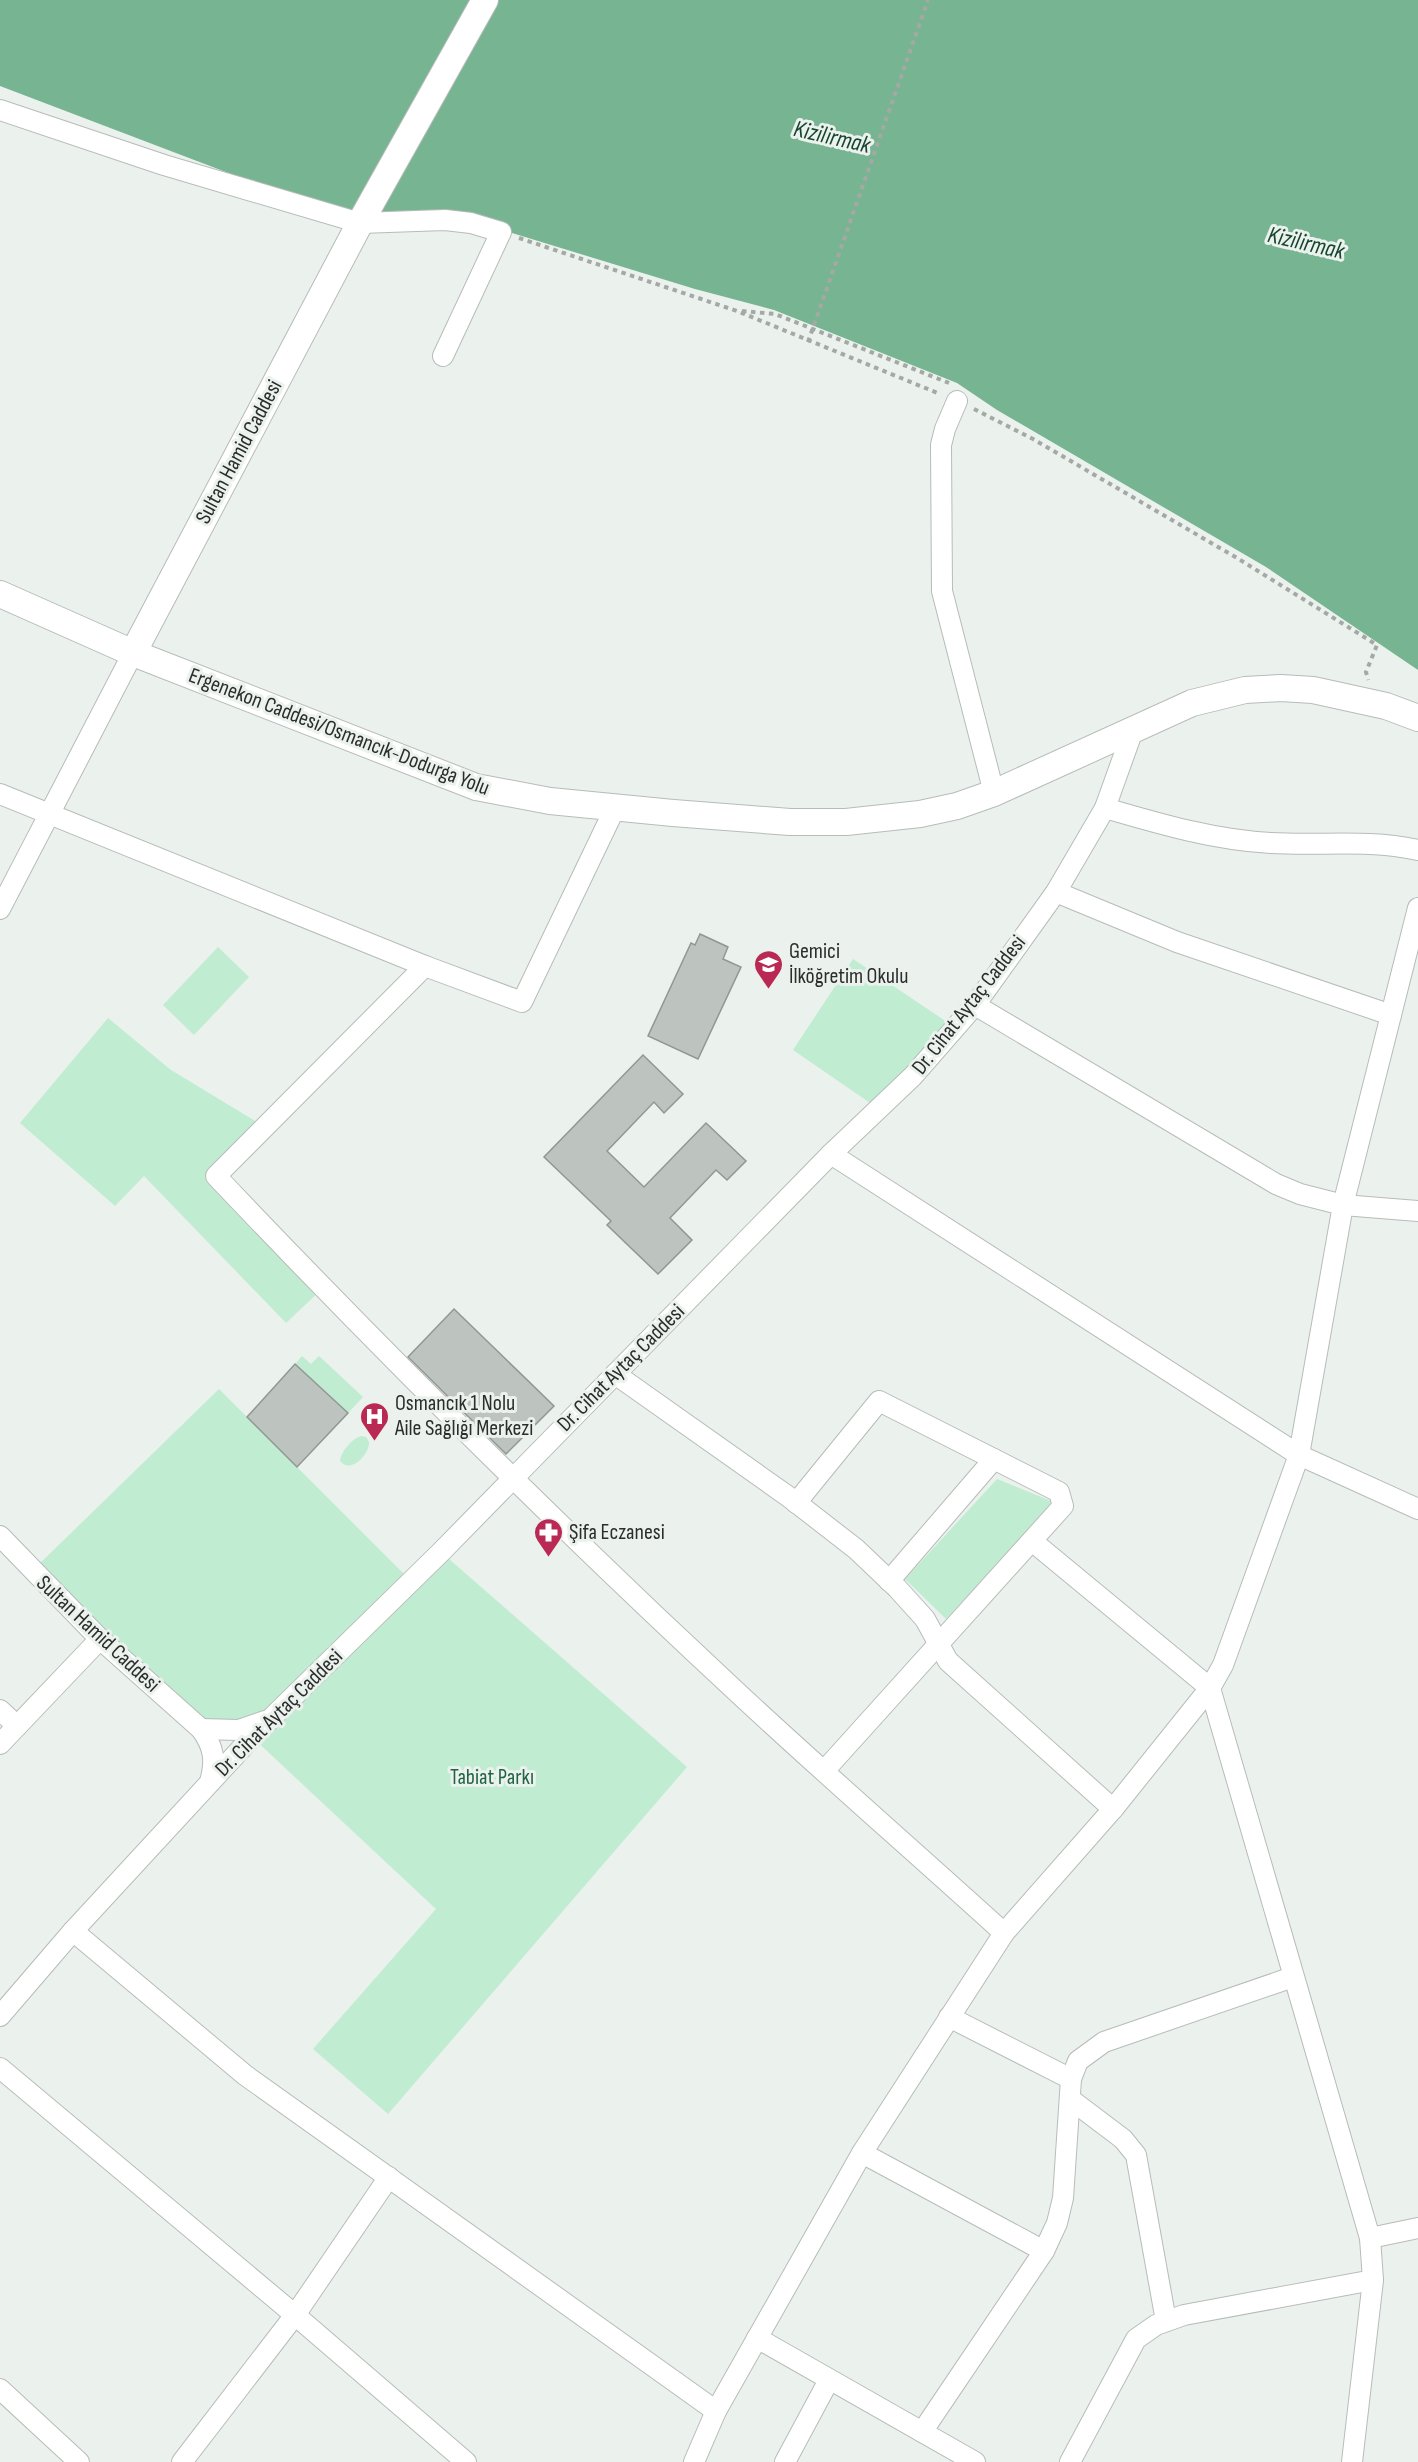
<svg xmlns="http://www.w3.org/2000/svg" width="1418" height="2462" font-family="'Sofia Sans Condensed',sans-serif">
  <style>
    .green { fill: #c0ecd2 }
    .water { fill: #77b491 }
    .building { fill: #bdc3bf; stroke: #929794; stroke-width: 1.5 }
    .lines { fill: none; stroke-linecap: round; stroke-linejoin: round }
    .minor-casing { stroke: #b7bcb9; stroke-width: 22 }
    .major-casing { stroke: #b7bcb9; stroke-width: 28 }
    .path { stroke: #a5a9a6; stroke-width: 4; stroke-dasharray: 4.5 4.5; stroke-linecap: butt }
    .minor { stroke: #fff; stroke-width: 20 }
    .major { stroke: #fff; stroke-width: 26 }
    .path-bridge { stroke: #a5a9a6; stroke-width: 4; stroke-dasharray: 4.5 4.5; stroke-linecap: butt }
    .labels { text-anchor: middle; dominant-baseline: central; stroke-width: 6; stroke-linejoin: round; paint-order: stroke }
    .street-label { font-size: 22px; fill: #2b2d2c; stroke: #ebf1ed }
    .poi-label { font-size: 22px; fill: #2b2d2c; stroke: #ebf1ed; text-anchor: start }
    .park-label { font-size: 22px; fill: #1f6544; stroke: #ebf1ed }
    .water-label { font-size: 24px; font-style: italic; fill: #16462f; stroke: #ebf1ed }
  </style>
  <rect width="100%" height="100%" fill="#ebf1ed"/>
  <g class="green">
    <path d="M218,947l31,30 -55,58 -31,-30z"/>
    <path d="M853,959l103,69 -77,81 -86,-59z"/>
    <path d="M108,1018l63,52 94,57 -49,49 106,113 -36,34 -142,-147 -29,30 -95,-83z"/>
    <path d="M302,1356l9,8 8,-8 44,41 -15,16 -53,-49z"/>
    <path d="M219,1389l192,192 30,-29 246,215 -299,347 -75,-65 123,-140 -184,-172 -51,-8 -169,-158z"/>
    <path d="M361,1436l5,1 3,5c1,11 -18,33 -29,19 1,-10 12,-22 21,-25z"/>
    <path d="M997,1479l54,22 -1,6 -104,112 -41,-40z"/>
  </g>
  <path class="water" d="M0,0h1418v670l-152,-103 -269,-157 -40,-27 -183,-73 -79,-21 -193,-59 -142,-7 -360,-137z"/>
  <g class="building">
    <path d="M700,934l28,13 -5,12 18,8 -43,92 -50,-23 43,-93 4,2z"/>
    <path d="M643,1055l40,39 -19,19 -10,-11 -47,49 37,36 62,-64 40,38 -19,19 -11,-10 -46,48 22,22 -34,34 -51,-49 4,-4 -67,-64z"/>
    <path d="M454,1309l100,97 -48,48 -98,-97z"/>
    <path d="M295,1364l53,49 -51,54 -50,-50z"/>
  </g>
  <g class="lines">
    <defs>
      <g id="minor">
        <path d="M0,110l164,55 196,58 85,-3 26,3 30,9 -58,124"/>
        <path d="M957,401l-12,28 -4,16 1,146 52,202"/>
        <path d="M0,794l425,172 97,36 93,-194"/>
        <path d="M1105,808c55,16 109,32 166,35 51,3 96,-4 147,7"/>
        <path d="M1056,892l121,50 214,73"/>
        <path d="M0,909l133,-256"/>
        <path d="M425,966l-209,210c169,178 343,351 523,518 87,81 177,159 265,239"/>
        <path d="M975,1005l301,179 24,10 43,11 75,6"/>
        <path d="M831,1154l468,301 119,54"/>
        <path d="M615,1374l174,123 67,52 41,39 28,31 23,42 165,148"/>
        <path d="M796,1503l83,-102 180,91 4,14 -239,265"/>
        <path d="M0,1536l100,103 101,90c13,18 15,31 9,53"/>
        <path d="M1032,1541l178,147 160,550 3,42 -21,182"/>
        <path d="M889,1581l105,-122"/>
        <path d="M0,1710l17,16"/>
        <path d="M201,1729l38,1 26,-9"/>
        <path d="M0,1744l100,-105"/>
        <path d="M73,1931l172,144 471,336"/>
        <path d="M0,2016l73,-85 179,-194 189,-185 390,-398 82,-78 62,-71 81,-113 49,-84 28,-78"/>
        <path d="M949,2017l122,62"/>
        <path d="M0,2068l295,247 171,147"/>
        <path d="M1070,2099l53,40 13,16 30,166"/>
        <path d="M862,2153l182,98"/>
        <path d="M1370,2238l48,-10"/>
        <path d="M757,2338l218,124"/>
        <path d="M0,2389l79,73"/>
        <path d="M922,2432l122,-181 13,-28 6,-25 8,-119 7,-18 26,-19 189,-65"/>
        <path d="M182,2462l113,-147 94,-138"/>
        <path d="M694,2462l22,-51 146,-258 142,-220 109,-124 97,-121 13,-23 76,-210 44,-250 75,-297"/>
        <path d="M785,2462l44,-82"/>
        <path d="M1070,2462l66,-123 20,-14 28,-10 189,-35"/>
      </g>
      <g id="major">
        <path d="M0,594l133,59 343,134 74,14 123,12 117,9h56l74,-8 37,-8 37,-13 198,-90 53,-13 36,-2 32,2 73,16 32,12"/>
        <path d="M133,653l227,-430 125,-223"/>
      </g>
    </defs>
    <use href="#minor" class="minor-casing"/>
    <use href="#major" class="major-casing"/>
    <g class="path">
      <path d="M519,238l218,73 203,83"/>
      <path d="M742,311l33,3 174,69"/>
      <path d="M974,409l59,30 204,119 140,87 -11,27 2,8"/>
    </g>
    <use href="#minor" class="minor"/>
    <use href="#major" class="major"/>
    <path class="path-bridge" d="M808,342l120,-342"/>
  </g>
  <defs>
    <symbol id="school-pin" viewBox="-11 -11 22 30"><path d="M0 17L-7.5 6A9.5 9.5 0 1 1 7.5 6Z" fill="#b92954" stroke="#ebf1ed"/><path d="M0-5L7-2L0 1L-7-2ZM-4 1L0 2.5L4 1V4Q0 6-4 4Z" fill="#fff"/></symbol>
    <symbol id="hospital-pin" viewBox="-11 -11 22 30"><path d="M0 17L-7.5 6A9.5 9.5 0 1 1 7.5 6Z" fill="#b92954" stroke="#ebf1ed"/><path d="M-5-5h3v3.5h4V-5h3V5h-3V1.5h-4V5h-3Z" fill="#fff"/></symbol>
    <symbol id="pharmacy-pin" viewBox="-11 -11 22 30"><path d="M0 17L-7.5 6A9.5 9.5 0 1 1 7.5 6Z" fill="#b92954" stroke="#ebf1ed"/><path d="M-2-6h4v4h4v4h-4v4h-4v-4h-4v-4h4Z" fill="#fff"/></symbol>
  </defs>
  <g fill-rule="evenodd">
    <use href="#school-pin" x="752" y="948" width="33" height="45"/>
    <use href="#hospital-pin" x="358" y="1400" width="33" height="45"/>
    <use href="#pharmacy-pin" x="532" y="1516" width="33" height="45"/>
  </g>
  <g class="labels">
    <g class="street-label">
      <text transform="translate(239 452) rotate(-62)">Sultan Hamid Caddesi</text>
      <text transform="translate(339 732) rotate(21)">Ergenekon Caddesi/Osmancık-Dodurga Yolu</text>
      <text transform="translate(969 1005) rotate(-52)">Dr. Cihat Aytaç Caddesi</text>
      <text transform="translate(621 1368) rotate(-45)">Dr. Cihat Aytaç Caddesi</text>
      <text transform="translate(98 1634) rotate(43)">Sultan Hamid Caddesi</text>
      <text transform="translate(279 1713) rotate(-45)">Dr. Cihat Aytaç Caddesi</text>
    </g>
    <g class="poi-label">
      <text x="789" y="951">Gemici<tspan x="789" dy="25">İlköğretim Okulu</tspan></text>
      <text x="395" y="1403">Osmancık 1 Nolu<tspan x="395" dy="25">Aile Sağlığı Merkezi</tspan></text>
      <text x="569" y="1532">Şifa Eczanesi</text>
    </g>
    <g class="park-label">
      <text x="492" y="1777">Tabiat Parkı</text>
    </g>
    <g class="water-label">
      <text transform="translate(832 137) rotate(13)">Kizilirmak</text>
      <text transform="translate(1306 243) rotate(13)">Kizilirmak</text>
    </g>
  </g>
</svg>
